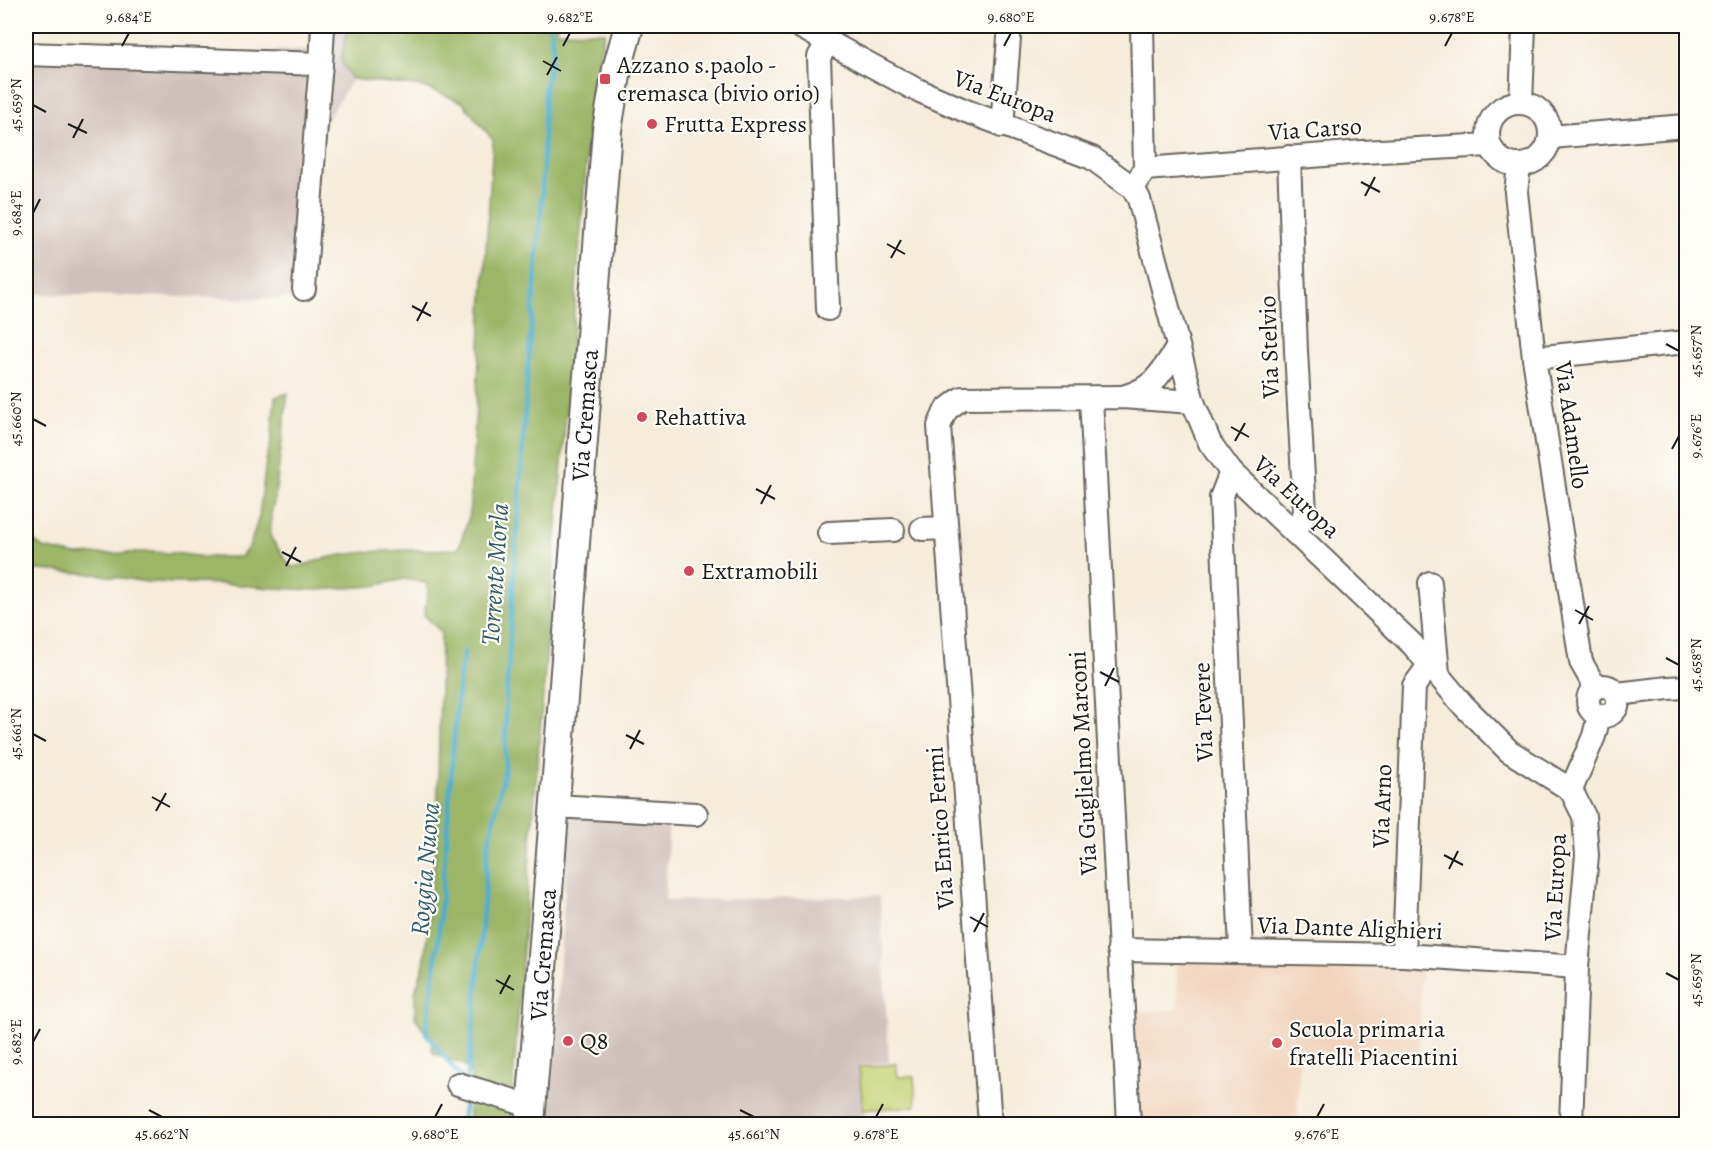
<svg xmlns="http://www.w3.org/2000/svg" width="1712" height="1150" font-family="Alegreya,serif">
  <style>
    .built { fill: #f2d4be }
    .industrial { fill: #cfc0ba }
    .green { fill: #c5d375; stroke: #707848; stroke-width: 1.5 }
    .forest { fill: #9cb566; stroke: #5c6841; stroke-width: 1.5 }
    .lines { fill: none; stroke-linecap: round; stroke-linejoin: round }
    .stream { stroke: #4caecb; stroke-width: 5 }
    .minor-casing { stroke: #68655e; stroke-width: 26 }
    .major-casing { stroke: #68655e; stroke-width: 32 }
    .minor { stroke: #fff; stroke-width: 22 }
    .major { stroke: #fff; stroke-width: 28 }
    .ticks { fill: none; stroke: #1c1c1c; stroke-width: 2 }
    .poi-dot { fill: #d1495b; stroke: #fdfcf7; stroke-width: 2 }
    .labels { text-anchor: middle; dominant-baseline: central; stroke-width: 4.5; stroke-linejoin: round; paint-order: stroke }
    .poi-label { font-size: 24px; fill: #1c1c1c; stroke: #fdfcf7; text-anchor: start }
    .street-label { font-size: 24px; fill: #1c1c1c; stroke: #fdfcf7 }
    .water-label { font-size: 26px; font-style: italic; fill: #325e6b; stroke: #fdfcf7 }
    .neatline { fill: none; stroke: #1c1c1c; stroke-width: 2 }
    .ticks-label { font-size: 15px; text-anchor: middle; fill: #1c1c1c }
  </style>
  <rect width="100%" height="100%" fill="#fdfcf7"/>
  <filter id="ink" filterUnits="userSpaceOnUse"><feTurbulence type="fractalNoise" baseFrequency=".0167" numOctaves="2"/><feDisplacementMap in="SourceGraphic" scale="12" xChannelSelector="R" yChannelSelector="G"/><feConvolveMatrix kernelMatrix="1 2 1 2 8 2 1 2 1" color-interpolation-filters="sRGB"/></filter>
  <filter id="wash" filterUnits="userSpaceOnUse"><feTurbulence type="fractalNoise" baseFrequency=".008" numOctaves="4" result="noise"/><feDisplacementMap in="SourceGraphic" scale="24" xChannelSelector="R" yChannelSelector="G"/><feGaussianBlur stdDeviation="1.35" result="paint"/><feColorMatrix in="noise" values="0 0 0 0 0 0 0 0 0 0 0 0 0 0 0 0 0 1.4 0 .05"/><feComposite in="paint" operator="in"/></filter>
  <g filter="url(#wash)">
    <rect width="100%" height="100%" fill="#f5ecd9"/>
    <path class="built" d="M1176,961l245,8 -2,91 -119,-4 -3,68h-157l-6,-112 44,-3z"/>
    <g class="industrial">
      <path d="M311,26h37l-7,35 11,18 -29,48 -16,171 -17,1 -264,-5v-248l199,8 84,-5z"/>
      <path d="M570,814l99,6 -4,81 215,-5 9,166 -30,3 6,59h-316z"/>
    </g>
    <path class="green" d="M896,1064l2,13 16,-1 2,30 -53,4 -4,-43z"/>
    <g class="forest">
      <path d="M348,26h210l-1,5 48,1 -12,48 -64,788 -19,256h-42l4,-49 -9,-11 -30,-11 -2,-13 -16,-23v-25l9,-28 13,-130 4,-202 -17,-17 4,-24 -2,-8 -22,-4 -31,7 -56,4 -46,-2 -42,-4 -82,-2 -52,-8 -69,-5v-34l17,13 34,7 72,-3 26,1 29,4h37l9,-12 9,-28 7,-56 5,-19 4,-45 13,-4 -13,105 -4,16v24l20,29c13,-1 24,-6 36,-9 41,-9 89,-8 131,-9l11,-32 24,-377 -31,-38 -39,-15 -71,-8 -11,-18z"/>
      <path d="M26,337l5,26 -5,38z"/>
    </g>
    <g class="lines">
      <g class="stream">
        <path d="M461,1078l-35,-45 12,-91 20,-252 6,-38"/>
        <path d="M467,1081l8,-67 13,-167 17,-78 1,-70 21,-319 15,-182 3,-109 8,-40 -3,-23"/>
        <path d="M462,1124l4,-31"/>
      </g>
    </g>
  </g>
  <g filter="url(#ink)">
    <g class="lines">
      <defs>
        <g id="minor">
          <path d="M799,26l114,62 53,23 126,47 41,30 6,11 54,203 17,41 21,29 181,172 52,62 45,45 62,39 13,26 3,39 -10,112 -6,157"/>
          <path d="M26,54l295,10"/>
          <circle cx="1519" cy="134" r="31"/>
          <path d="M1521,103l3,-77"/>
          <path d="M1002,126l8,-100"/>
          <path d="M1550,137l136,-11"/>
          <path d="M1289,157l7,194 9,162 -10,19"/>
          <path d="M1519,166l-3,26 18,166 47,304 14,25"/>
          <path d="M1145,169l218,-17 126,-7"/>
          <path d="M1137,182l8,-13 -3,-143"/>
          <path d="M304,289l14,-192 3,-33 2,-38"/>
          <path d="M828,309l-9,-252 9,-15"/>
          <path d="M1534,358l152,-16"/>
          <path d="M1126,396c30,-9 36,-25 52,-49"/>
          <path d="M1091,398l38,726"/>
          <path d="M1231,472l-10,26 20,453"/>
          <path d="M922,529l24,-1"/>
          <path d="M829,533l64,-3"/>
          <path d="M1430,583l8,91"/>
          <circle cx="1603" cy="701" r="15"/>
          <path d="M1617,694l51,-6 18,-1"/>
          <path d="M1571,790l23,-54 5,-20"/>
          <path d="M555,806l141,8"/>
          <path d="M1119,950l285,5 173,12"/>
          <path d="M1404,955l10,-269 16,-22"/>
          <path d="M458,1084l73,22"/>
          <path d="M990,1124l-51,-698 7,-16 16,-12 160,-1 71,5"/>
        </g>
        <g id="major">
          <path id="s1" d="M530,1124l77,-994 10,-61 12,-43"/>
        </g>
      </defs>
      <use href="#minor" class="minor-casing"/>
      <use href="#major" class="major-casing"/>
      <use href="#minor" class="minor"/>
      <use href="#major" class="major"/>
    </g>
  </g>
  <path class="ticks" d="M122,46l7,-13M563,46l7,-13M1004,46l7,-13M1445,46l7,-13M543,61l18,10M547,75l10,-18M33,105l13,7M68,124l19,9M73,138l10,-19M1361,182l19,10M1365,196l10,-19M33,213l7,-14M887,244l18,10M891,258l10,-18M412,306l19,10M417,321l10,-19M1666,344l13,7M33,419l13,7M1231,427l18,10M1235,441l10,-18M1672,449l7,-13M756,489l19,10M761,504l10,-19M282,552l19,10M286,566l10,-19M1575,610l18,10M1579,624l10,-18M1666,658l13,7M1100,672l19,10M1105,686l9,-18M33,734l13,7M626,735l18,9M630,749l10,-19M152,797l18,10M156,811l10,-18M1444,855l19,10M1449,869l9,-18M970,917l18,10M974,932l10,-19M1666,973l13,7M496,980l18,10M500,994l10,-19M33,1042l7,-13M149,1110l13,7M740,1110l14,7M435,1117l7,-13M876,1117l7,-13M1317,1117l7,-13"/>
  <g class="poi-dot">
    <rect x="599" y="73" width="12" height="12" rx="3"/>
    <circle cx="652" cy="124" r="6"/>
    <circle cx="642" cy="417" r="6"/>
    <circle cx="689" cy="571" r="6"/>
    <circle cx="568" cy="1041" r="6"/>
    <circle cx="1277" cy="1043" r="6"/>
  </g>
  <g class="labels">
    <g class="poi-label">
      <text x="617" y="65">Azzano s.paolo -<tspan x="617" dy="28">cremasca (bivio orio)</tspan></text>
      <text x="664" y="124">Frutta Express</text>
      <text x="654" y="417">Rehattiva</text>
      <text x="701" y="571">Extramobili</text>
      <text x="1289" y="1029">Scuola primaria<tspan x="1289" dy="28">fratelli Piacentini</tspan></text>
      <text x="580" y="1041">Q8</text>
    </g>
    <g class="street-label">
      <text transform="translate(1005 96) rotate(21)">Via Europa</text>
      <text transform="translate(1315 129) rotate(-4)">Via Carso</text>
      <text transform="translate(1269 347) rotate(-92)">Via Stelvio</text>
      <text stroke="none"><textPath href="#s1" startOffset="711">Via Cremasca</textPath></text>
      <text transform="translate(1572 425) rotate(82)">Via Adamello</text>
      <text transform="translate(1297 497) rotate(43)">Via Europa</text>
      <text transform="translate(1203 712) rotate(-92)">Via Tevere</text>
      <text transform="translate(1083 763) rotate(-93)">Via Guglielmo Marconi</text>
      <text transform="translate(1382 806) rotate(-88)">Via Arno</text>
      <text transform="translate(940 828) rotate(-94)">Via Enrico Fermi</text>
      <text transform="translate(1555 887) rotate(-87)">Via Europa</text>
      <text transform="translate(1350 928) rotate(2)">Via Dante Alighieri</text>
      <text stroke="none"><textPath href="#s1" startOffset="170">Via Cremasca</textPath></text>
    </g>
    <g class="water-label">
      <text transform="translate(495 574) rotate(-86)">Torrente Morla</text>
      <text transform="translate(425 869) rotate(-85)">Roggia Nuova</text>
    </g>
  </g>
  <rect width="1712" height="1150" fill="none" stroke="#fdfcf7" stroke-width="66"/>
  <rect x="33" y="33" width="1646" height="1084" class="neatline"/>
  <g class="ticks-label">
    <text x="129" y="22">9.684°E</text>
    <text x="570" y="22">9.682°E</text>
    <text x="1011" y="22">9.680°E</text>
    <text x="1452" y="22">9.678°E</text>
    <text transform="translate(16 105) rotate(-90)" y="5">45.659°N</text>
    <text transform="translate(16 213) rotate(-90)" y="5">9.684°E</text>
    <text transform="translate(1696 351) rotate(-90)" y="5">45.657°N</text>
    <text transform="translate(16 419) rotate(-90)" y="5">45.660°N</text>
    <text transform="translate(1696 436) rotate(-90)" y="5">9.676°E</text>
    <text transform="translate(1696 665) rotate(-90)" y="5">45.658°N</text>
    <text transform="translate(16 734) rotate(-90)" y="5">45.661°N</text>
    <text transform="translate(1696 980) rotate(-90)" y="5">45.659°N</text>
    <text transform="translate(16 1042) rotate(-90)" y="5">9.682°E</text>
    <text x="162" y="1139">45.662°N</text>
    <text x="435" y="1139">9.680°E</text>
    <text x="754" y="1139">45.661°N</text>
    <text x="876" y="1139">9.678°E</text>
    <text x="1317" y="1139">9.676°E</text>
  </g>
</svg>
